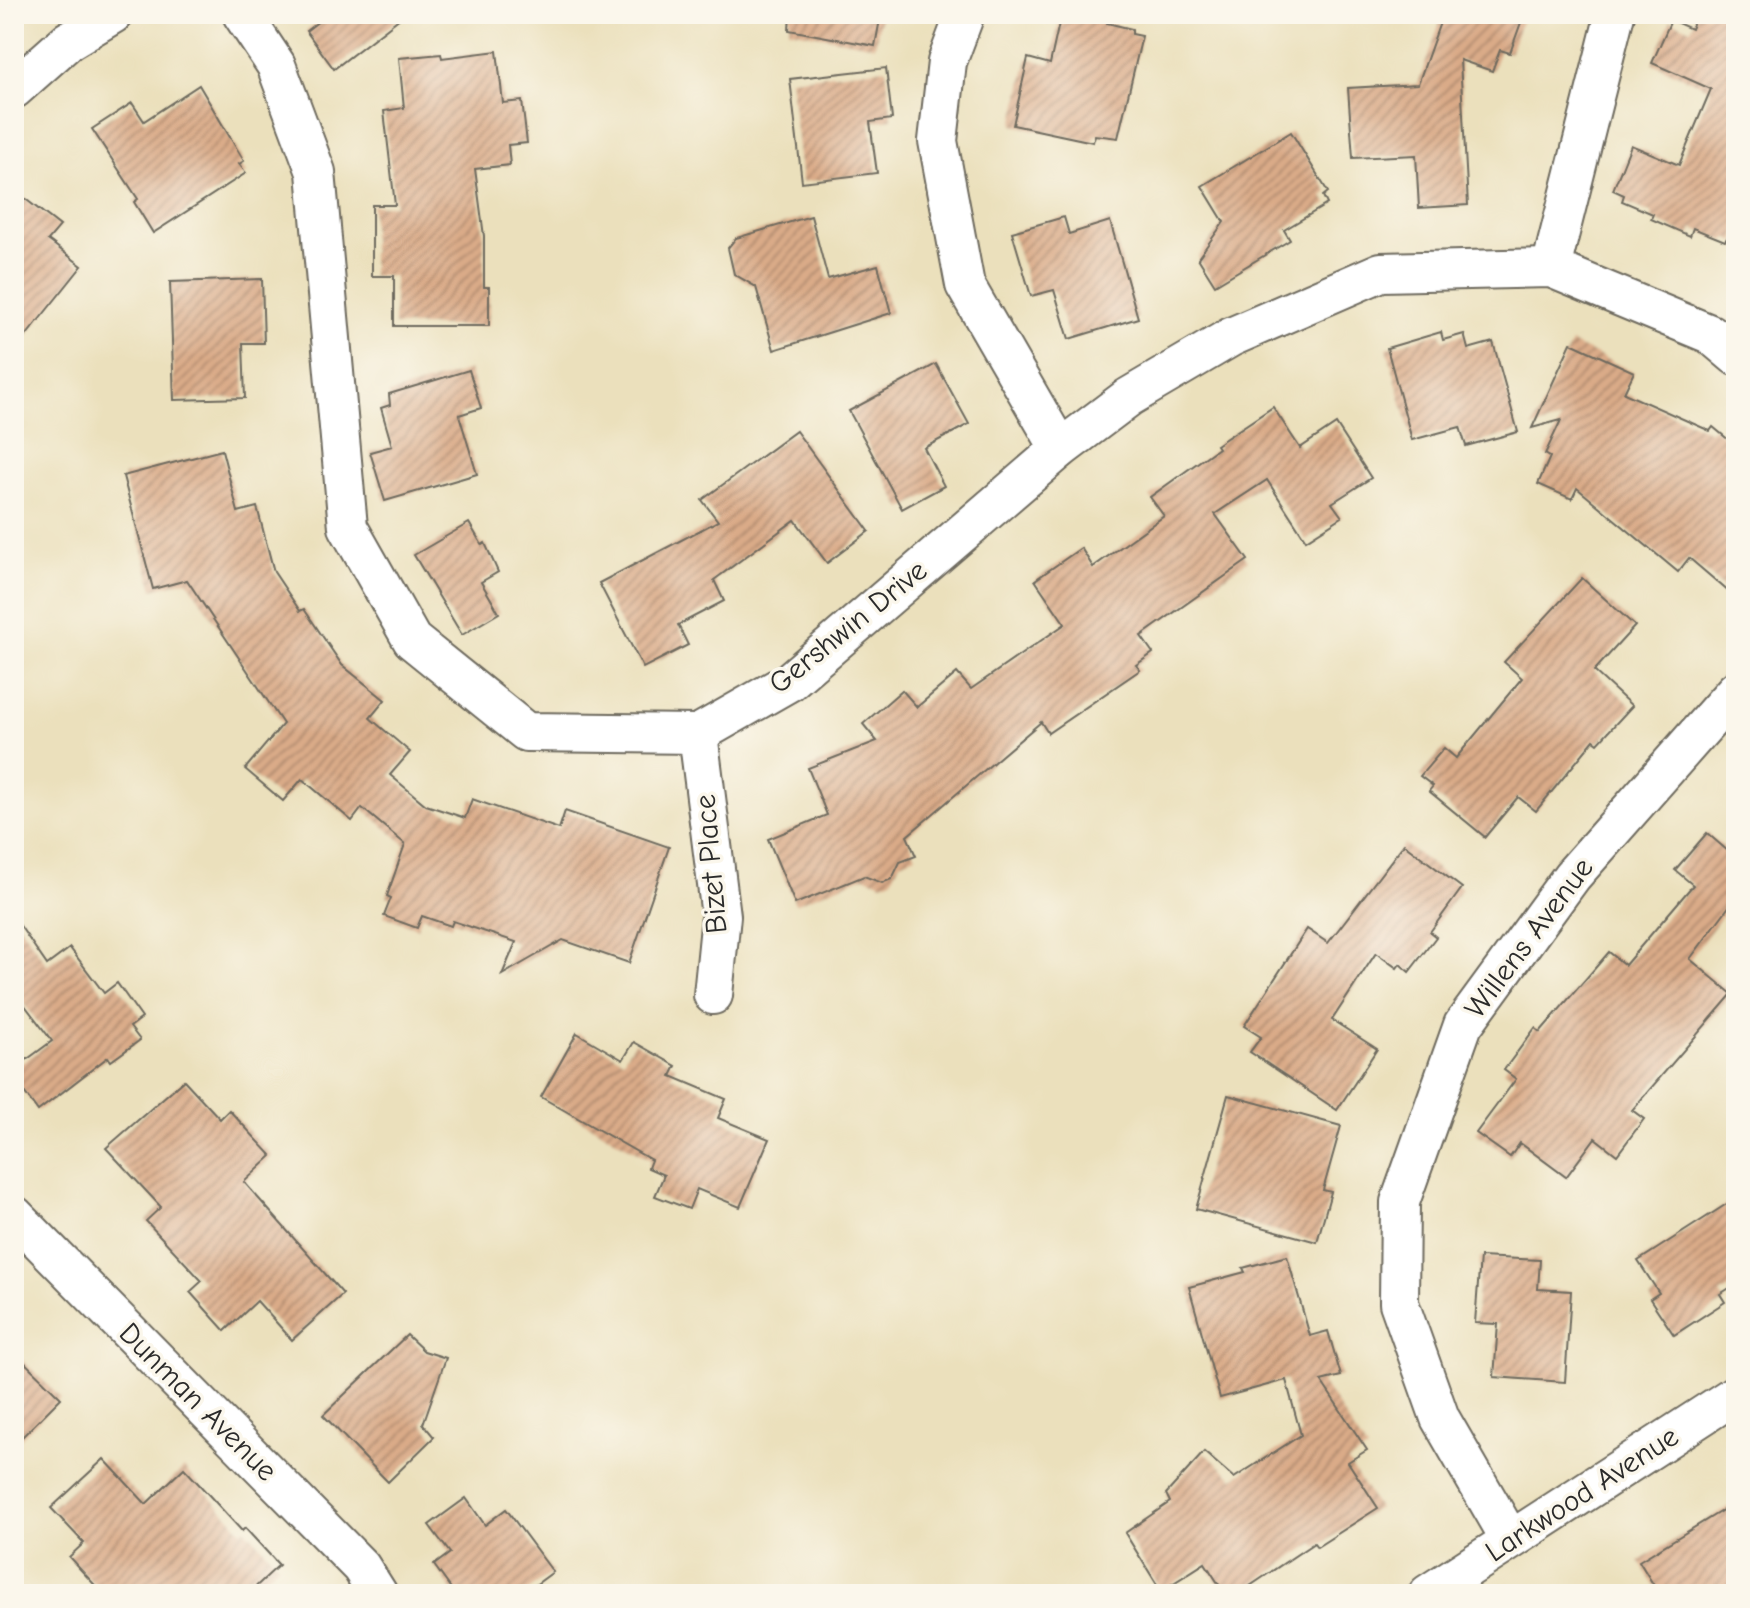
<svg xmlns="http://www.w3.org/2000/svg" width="1750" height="1608" font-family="'Comic Neue',sans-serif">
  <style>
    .building { fill: url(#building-hatch) }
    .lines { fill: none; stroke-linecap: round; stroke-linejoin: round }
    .minor-casing { stroke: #6e6a5e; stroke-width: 42 }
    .minor { stroke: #fff; stroke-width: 38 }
    .labels { text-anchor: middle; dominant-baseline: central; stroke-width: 7; stroke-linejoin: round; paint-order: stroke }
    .street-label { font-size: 30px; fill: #2b2b2b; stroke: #fbf7ec }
  </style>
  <defs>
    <pattern id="building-hatch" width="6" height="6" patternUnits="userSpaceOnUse" patternTransform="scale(2)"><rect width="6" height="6" fill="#daab88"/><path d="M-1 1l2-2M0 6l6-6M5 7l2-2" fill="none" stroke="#b18b6f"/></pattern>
  </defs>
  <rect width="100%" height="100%" fill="#fbf7ec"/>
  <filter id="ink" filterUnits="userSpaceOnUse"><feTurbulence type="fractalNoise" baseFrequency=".0125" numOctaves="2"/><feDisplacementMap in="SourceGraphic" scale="16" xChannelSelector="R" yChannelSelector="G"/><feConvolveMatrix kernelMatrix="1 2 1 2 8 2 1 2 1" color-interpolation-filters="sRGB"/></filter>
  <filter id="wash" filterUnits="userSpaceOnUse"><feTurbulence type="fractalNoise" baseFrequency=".006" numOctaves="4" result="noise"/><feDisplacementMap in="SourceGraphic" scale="32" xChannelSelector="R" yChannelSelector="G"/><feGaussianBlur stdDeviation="1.8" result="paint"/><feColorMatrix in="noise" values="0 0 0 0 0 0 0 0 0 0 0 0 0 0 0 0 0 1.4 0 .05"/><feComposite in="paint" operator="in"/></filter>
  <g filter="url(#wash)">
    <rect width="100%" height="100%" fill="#ebe0bc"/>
    <g id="blocks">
      <g class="building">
        <path d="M328,14h77l-71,55 -28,-38z"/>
        <path d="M790,14h91l-6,32 -86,-16z"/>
        <path d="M1061,14h30l16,4v5l25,6v5l10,2 -24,102 -23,-3 -2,7 -80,-17 15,-67 22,6z"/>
        <path d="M1443,14h81l-14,39 -10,-3 -8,21 -32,-11 8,145 -49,3 -3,-53 -63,3 -5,-70 70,-4z"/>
        <path d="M1697,14h39v228l-9,-4 -2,3 -32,-13 -3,8 -39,-17 2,-5 -31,-13 2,-6 -11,-5 18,-45 48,20 32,-76 -59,-26 19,-43 20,9z"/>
        <path d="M497,51l6,52 19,-2 5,42 -19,2 2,20 -35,4 9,67v51h5v39h-95v-50h-22v-71h23l-11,-94 20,-3 -5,-50 42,-4 1,4z"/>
        <path d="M886,68l6,51 -22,3 7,51 -75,9 -12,-103z"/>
        <path d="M199,85l45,76 -5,3 7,9 -93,60 -19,-31 4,-3 -46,-70 40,-26 12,18z"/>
        <path d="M1291,132l37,60 -5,4 4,8 -43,26 6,10 -75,45 -17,-27 26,-36 -22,-36z"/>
        <path d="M14,190l46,36 -12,14 34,26 -68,85z"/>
        <path d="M811,216l17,63 50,-14 13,48 -117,37 -18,-63 -22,-13 -6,-26 8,-10z"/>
        <path d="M1064,217l5,17 41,-13 28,97 -69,21 -15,-49 -23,6 -19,-64z"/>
        <path d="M262,279l2,64h-21l2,55 -71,2 -4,-118z"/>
        <path d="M1441,332l2,8 21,-6 4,15 25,-7 25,90 -52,14 -6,-19 -48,13 -25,-92z"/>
        <path d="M1571,343l63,29 -10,21 86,38 3,-4 23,19v152l-47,-40 -11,14 -101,-84 -5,11 -34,-15 12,-27 -5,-3 16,-34 -29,8z"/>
        <path d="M936,364l33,60 -45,24 20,38 -42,23 -53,-98z"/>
        <path d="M469,370l12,38 -22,7 18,59 -92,27 -15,-49 22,-6 -11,-38 9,-3 -1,-11z"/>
        <path d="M1273,407l27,41 36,-24 35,54 -39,25 10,14 -36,23 -39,-60 -52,34 33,46 -107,76 12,17 -17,12 4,5 -92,63 -7,-11 -134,114 9,20 -16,6 -8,17 -10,4 -18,-7 -69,28 -27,-65 59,-24 -19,-47 69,-27 -14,-17 39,-34 15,17 40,-34 14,16 94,-65 -30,-44 46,-32 12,19 71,-51 -14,-19 68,-49 -2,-3z"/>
        <path d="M796,431l73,100 -42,32 -32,-43 -81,60 10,21 -46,24 10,20 -45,23 -44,-85 119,-62 -16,-21z"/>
        <path d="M222,450l16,62 19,-5 17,65 26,39 4,-2 38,56 43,35 -15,18 40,34 -20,23 36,30 39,13 7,-19 87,30 6,-18 104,36 -40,116 -66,-23 -61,35 14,-33 -63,-21 -2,5 -29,-10 -5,12 -33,-12 7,-18 -4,-2 18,-52 -43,-36 -10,13 -50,-42 -19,22 -38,-32 38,-45 -96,-144 -34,9 -30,-113z"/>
        <path d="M469,523l13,22 3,-2 13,29 -17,10 18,31 -37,22 -48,-80z"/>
        <path d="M1582,578l53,48 -41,45 38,35 -34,37 -4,-3 -58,71 -18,-14 -33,40 -56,-46 4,-5 -13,-10 24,-28 12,10 66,-80 -18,-16z"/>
        <path d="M1707,833l29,25v39l-46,62 42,35 -100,116 12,9 -27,36 -22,-17 -29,39 -46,-34 -10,14 -34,-24 40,-54 -12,-9 31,-42 5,4 69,-80 16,13 68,-80 -18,-15z"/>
        <path d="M1404,844l58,44 -32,44 6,5 -27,35 -9,-8 -3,4 -21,-15 -44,67 45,29 -40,61 -87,-58 11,-15 -17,-11 63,-97 21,14z"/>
        <path d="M14,917l33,48 23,-17 34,45 13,-10 25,35 -12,9 10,13 -29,21 -3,-4 -70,54 -24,-33v-9l38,-28 -38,-50z"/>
        <path d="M577,1033l46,27 11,-18 42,24 -5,10 55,23 -8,19 51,21 -29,68 -43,-18 -8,20 -34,-13 9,-21 -16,-7 3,-8 -110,-63z"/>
        <path d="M184,1080l36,39 9,-9 43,46 -28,26 99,112 -51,46 -35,-39 -32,30 -35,-39 12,-11 -56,-60 15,-14 -55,-59z"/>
        <path d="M1228,1095l113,31 -18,64 8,2 -14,50 -121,-33z"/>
        <path d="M1736,1198v86l-16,10 5,8 -51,33 -24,-36 9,-6 -21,-32z"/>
        <path d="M1287,1256l23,80 18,-5 13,45 -20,5 46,69 -19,12 30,46 -61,39 -3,-4 -76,51h-13l-20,-31 -44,28 -36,-58 45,-31 -4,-8 38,-42 30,26 67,-43 -15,-55 -66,18 -31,-111 56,-15 -2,-4z"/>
        <path d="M1480,1257l60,3 -2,29 33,2 -6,91 -71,-5 4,-53 -23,-1z"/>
        <path d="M407,1335l17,16 22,7 -23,66 11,13 -46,45 -65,-67z"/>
        <path d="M14,1352l47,46 -47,47z"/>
        <path d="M104,1459l42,45 38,-36 58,63 3,-3 34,37 -31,29h-145l-34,-37 15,-14 -33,-35z"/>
        <path d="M466,1498l19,27 21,-16 47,63 -30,22h-68l-21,-29 16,-12 -21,-28z"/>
        <path d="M1736,1502v92h-77l-20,-33z"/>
      </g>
    </g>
  </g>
  <g filter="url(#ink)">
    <use href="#blocks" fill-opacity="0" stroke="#6e6a5e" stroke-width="2"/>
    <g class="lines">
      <defs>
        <g id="minor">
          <path d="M242,14l34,51 40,107 32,355 64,113 114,92 172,2 91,-52 271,-233 69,-52 102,-60 150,-65 170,-4 159,66 26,22"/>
          <path d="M965,14l-18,48 -9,79 27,144 95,164"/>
          <path d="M14,89l54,-48 45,-27"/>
          <path d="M1551,268l64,-254"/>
          <path d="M698,734l23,182 -8,79"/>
          <path d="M14,1215l347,352 17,27"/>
          <path d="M1510,1539l-70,-121 -41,-115 1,-101 63,-177 109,-149 164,-186"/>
          <path d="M1428,1594l308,-200"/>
        </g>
      </defs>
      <use href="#minor" class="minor-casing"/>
      <use href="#minor" class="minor"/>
    </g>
  </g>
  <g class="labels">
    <g class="street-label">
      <text transform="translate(848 627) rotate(-39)">Gershwin Drive</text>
      <text transform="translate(711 864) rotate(-95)">Bizet Place</text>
      <text transform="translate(1529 938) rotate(-53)">Willens Avenue</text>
      <text transform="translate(198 1402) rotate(45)">Dunman Avenue</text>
      <text transform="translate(1582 1494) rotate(-33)">Larkwood Avenue</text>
    </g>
  </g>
  <rect width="1750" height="1608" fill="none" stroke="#fbf7ec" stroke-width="48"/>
</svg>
